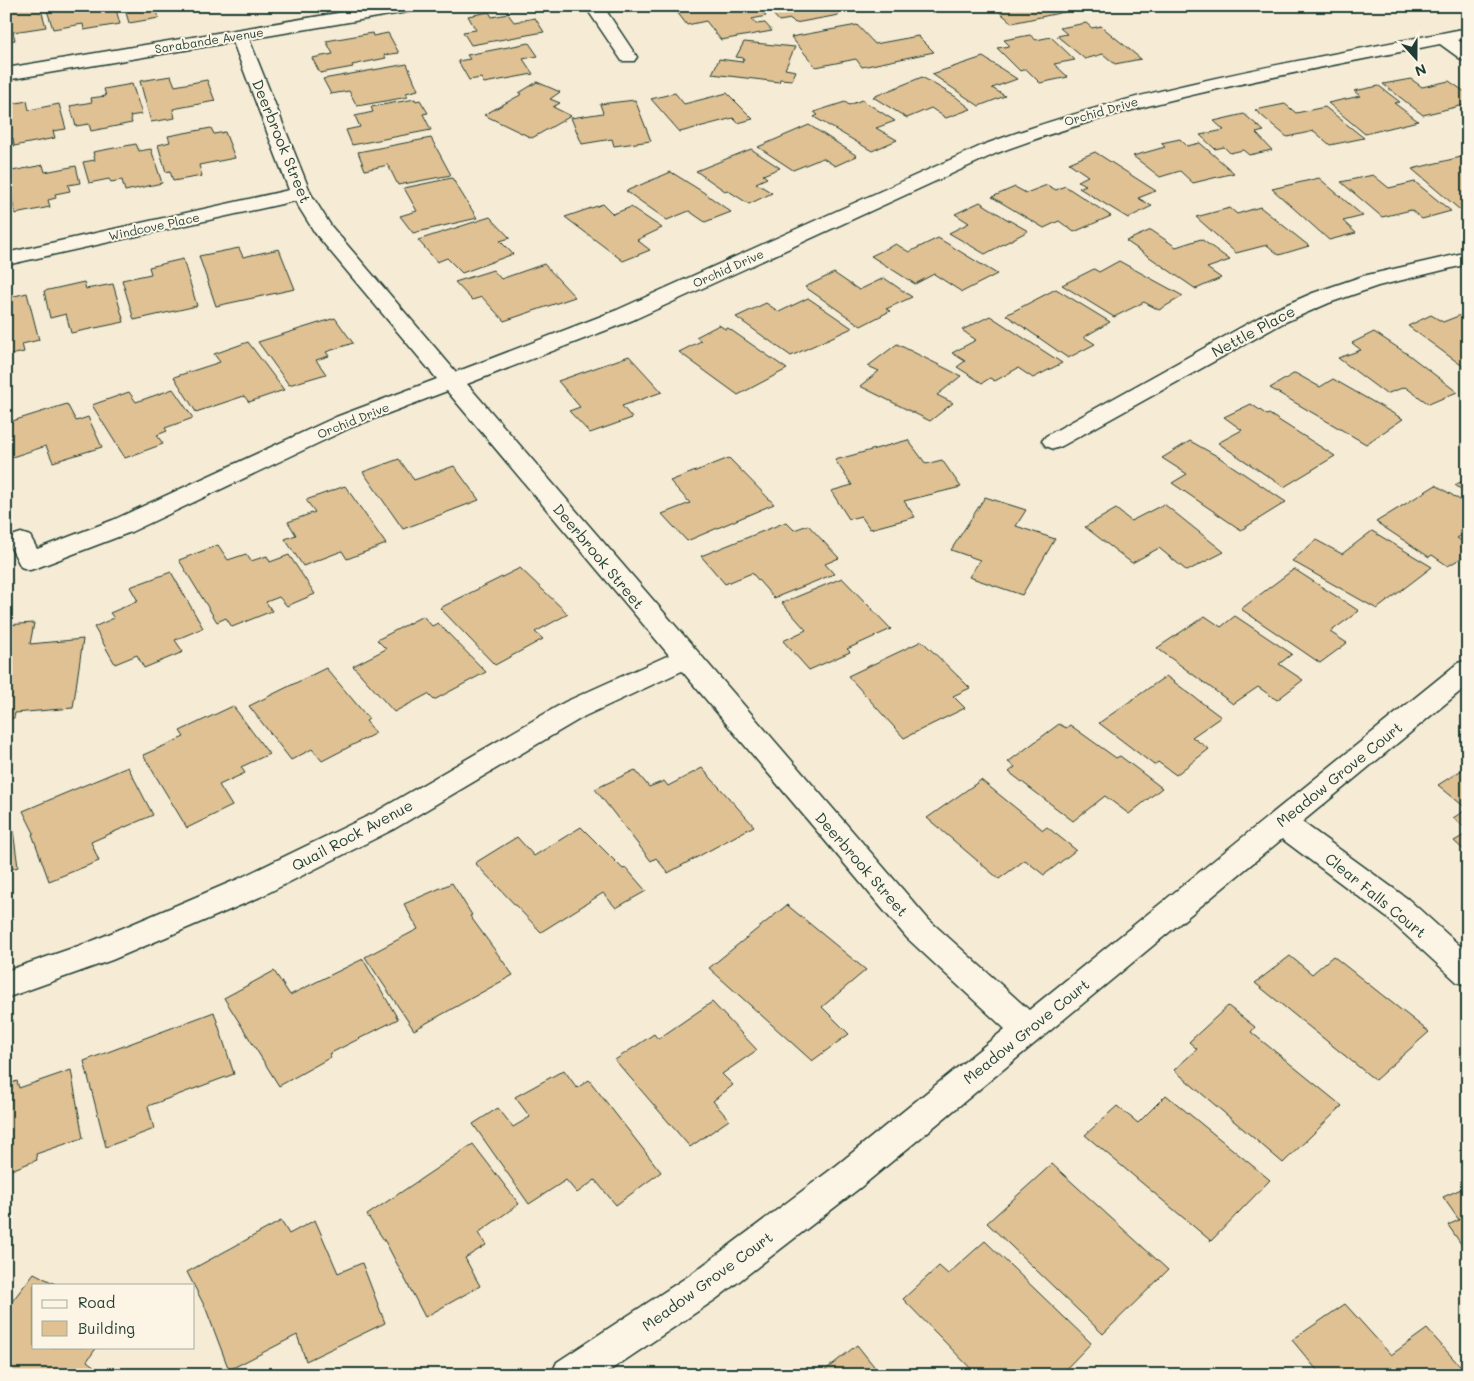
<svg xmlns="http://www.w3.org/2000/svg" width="1474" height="1381" font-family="Mali,sans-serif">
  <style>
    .building { fill: #dfc193; stroke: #1f3d34 }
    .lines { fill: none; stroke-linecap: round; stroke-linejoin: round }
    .minor-casing { stroke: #1f3d34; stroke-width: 3 }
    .minor { fill: #fcf5e5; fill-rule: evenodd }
    .labels { text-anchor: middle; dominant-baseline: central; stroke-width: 4; stroke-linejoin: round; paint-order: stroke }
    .far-street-label { font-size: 12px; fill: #1f3d34; stroke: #fcf5e5 }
    .street-label { font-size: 15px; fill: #1f3d34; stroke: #fcf5e5 }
  </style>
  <rect width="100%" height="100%" fill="#f6ebd5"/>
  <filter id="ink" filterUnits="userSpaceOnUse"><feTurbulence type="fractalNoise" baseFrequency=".02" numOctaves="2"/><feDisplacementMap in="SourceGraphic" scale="10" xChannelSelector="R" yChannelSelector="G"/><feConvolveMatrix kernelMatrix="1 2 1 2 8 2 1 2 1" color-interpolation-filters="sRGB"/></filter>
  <g filter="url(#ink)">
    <g class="building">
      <path d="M40,6l6,21 -33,5 2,8 -9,2v-35z"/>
      <path d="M52,6h63l5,18 -36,6 -1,-6 -30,5 -7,-22z"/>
      <path d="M124,6h40l-8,2 3,10 -30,5z"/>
      <path d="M708,6h49l9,10 -14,3 4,5 9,-1 7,8 -51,9 -15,-19 -19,4 -10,-13z"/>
      <path d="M766,6h64l9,9 -44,8 -4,-4 -12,2z"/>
      <path d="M1009,6h54l6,5 -57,12 -16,-14z"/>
      <path d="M489,12l3,5 16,-3 6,8 21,-4 9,14 -73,13 -8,-13 13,-2 -8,-14z"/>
      <path d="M1086,23l6,5 9,-2 40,33 -26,5 -12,-10 -18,5 -28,-23 10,-2 -7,-6z"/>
      <path d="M857,25l18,19 43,-8 16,16 -72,15 -6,-8 -40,8 -25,-30z"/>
      <path d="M372,33l1,3 15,-3 11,20 -15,2 2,3 -34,7 1,2 -33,6 -8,-15 21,-4 -7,-13z"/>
      <path d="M1030,35l6,5 15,-3 24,23 -21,4 14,13 -28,6 -14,-14 -6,2 -23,-23 13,-2 -6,-6z"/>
      <path d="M744,42l51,5 -10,22 11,2 -4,9 -12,-1 -1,3 -67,-8 7,-15 23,3 2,-4 -8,-1z"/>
      <path d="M529,43l9,13 -15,3 10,15 -49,9 -3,-5 -12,2 -11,-19 12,-2 -3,-4z"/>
      <path d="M983,57l34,22 -25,9 13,8 -26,10 -47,-32z"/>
      <path d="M407,64l11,26 -12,3 2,4 -51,9 -8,-15 -18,3 -8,-15z"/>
      <path d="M171,76l4,10 32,-6 8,21 -42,8 2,9 -24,4 -11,-41z"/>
      <path d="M922,77l34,20 15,12 -25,9 -15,-10 -24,10 -34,-21z"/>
      <path d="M1411,79l11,8 27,-6 19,13v10l-45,11 -40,-31z"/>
      <path d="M537,82l23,10 -10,7 10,4 -7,4 18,9 -39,22 -48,-23 38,-21 -3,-1z"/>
      <path d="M132,84l10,30 -12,2 2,7 -41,8 -2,-7 -13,2 -6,-20 22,-4 -1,-4 15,-2 -2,-7z"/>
      <path d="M1379,86l21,16 -6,1 24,18 -53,13 -37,-31 32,-7 -6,-5z"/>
      <path d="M675,93l9,11 43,-11 26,26 -15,4 -5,-5 -53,14 -29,-33z"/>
      <path d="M415,99l1,2 4,-1 8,13 -5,1 8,16 -79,15 -6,-15 14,-3 -5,-11 18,-4 -2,-5z"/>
      <path d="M635,100l16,41 -37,5 -2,-7 -30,5 -11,-26 32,-5 -3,-9z"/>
      <path d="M862,100l33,21 -19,7 21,12 -25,11 -58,-34 4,-2 -4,-3 31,-10 4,3z"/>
      <path d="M27,101l2,9 30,-6 7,25 -13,2 2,7 -41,8 -1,-8 -7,2v-35z"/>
      <path d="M1285,104l11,9 29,-6 39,31 -34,7 -16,-14 -27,6 -32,-27z"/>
      <path d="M1244,114l20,17 -8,2 16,17 -23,5 -6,-5 -13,3 -6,-6 -9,2 -15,-14 24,-5 -10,-9z"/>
      <path d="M809,125l36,23 12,8 -22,10 -12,-8 -30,12 -35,-23z"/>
      <path d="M211,128l3,6 11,-2 10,26 -36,7 3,11 -29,5 -3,-10 -4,1 -8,-27 12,-3 -2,-6z"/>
      <path d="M431,138l20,37 -53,10 -10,-20 -23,5 -7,-18z"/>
      <path d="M1180,139l7,7 13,-3 34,30 -41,10 -13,-12 -20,6 -27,-21 32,-9 -4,-4z"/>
      <path d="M136,144l3,7 12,-2 11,34 -37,8 -3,-11 -11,2 -2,-3 -20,4 -6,-21 12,-2 -2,-8z"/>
      <path d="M751,149l29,19 -17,7 4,3 -11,5 16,10 -23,11 -22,-14 -2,1 -29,-20z"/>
      <path d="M1095,152l61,39 -18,7 14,8 -24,12 -49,-30 7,-3 -8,-4 10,-5 -19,-13z"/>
      <path d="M1465,156l3,2v49l-9,2 -47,-40z"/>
      <path d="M43,165l2,7 31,-6 4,17 -12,2 2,6 -15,3 1,4 -8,2 2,7 -35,7 -8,-42z"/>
      <path d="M671,172l32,20 28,20 -26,10 -16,-11 -22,9 -41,-29z"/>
      <path d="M1373,175l16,13 26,-6 36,29 -29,8 -11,-9 -29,7 -41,-35z"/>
      <path d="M452,178l25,40 -64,15 -13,-17 17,-5 -13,-23z"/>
      <path d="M1319,178l44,38 -20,5 13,12 -27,7 -57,-51z"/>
      <path d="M1047,185l9,5 9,-4 46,30 -37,16 -15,-11 -15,7 -52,-31 23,-10 11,6z"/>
      <path d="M980,202l25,16 23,13 -43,23 -36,-21 20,-10 -14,-9z"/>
      <path d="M603,204l10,10 18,-7 31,21 -25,12 13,10 -27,11 -58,-44z"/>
      <path d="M1260,207l49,39 -30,9 -12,-10 -31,8 -40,-36 34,-9 7,6z"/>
      <path d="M490,217l20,21 -10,3 13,13 -51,19 -15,-15 -10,4 -19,-22z"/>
      <path d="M1151,230l25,17 25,-8 29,21 -23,8 14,10 -25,11 -70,-48z"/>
      <path d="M938,238l59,36 -35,18 -28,-18 -19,10 -44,-28 25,-12 13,8z"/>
      <path d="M239,248l4,9 36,-8 16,40 -79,17 -17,-50z"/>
      <path d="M183,259l14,47 -63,14 -12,-40 29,-6 -2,-7z"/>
      <path d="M1119,261l64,35 -24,14 -15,-8 -30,15 -52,-32 32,-16 5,3z"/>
      <path d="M544,264l31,33 -71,24 -22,-24 -10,3 -17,-18 38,-12 8,9z"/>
      <path d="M834,273l25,17 25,-12 28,19 -26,12 4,2 -29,15 -56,-39z"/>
      <path d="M84,282l2,7 27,-5 11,38 -53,11 -5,-19 -16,4 -6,-27z"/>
      <path d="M1056,289l54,33 -26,15 11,7 -27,14 -62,-43z"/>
      <path d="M27,293l12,47 -17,4 2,8 -18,4v-58z"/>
      <path d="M808,298l44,30 -61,28 -55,-39 30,-14 13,9z"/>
      <path d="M1466,313l2,57 -60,-44 23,-11 12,7z"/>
      <path d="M990,316l72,47 -29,15 -15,-10 -23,13 -5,-3 -8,5 -25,-16 8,-6 -13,-8 24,-13 -14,-10z"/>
      <path d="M335,318l18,25 -27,9 3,4 -13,4 10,14 -37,11 -31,-43z"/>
      <path d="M719,325l6,4 3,-1 59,41 -49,26 -59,-43 22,-11 -5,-4z"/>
      <path d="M1374,332l35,23 48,37 -28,12 -24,-17 -19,7 -48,-36 23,-8 -9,-7z"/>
      <path d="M248,342l36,48 -35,12 -5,-6 -48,16 -22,-35 46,-15 -6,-8z"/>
      <path d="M897,344l64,32 -24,19 16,8 -23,18 -70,-35 19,-15 -11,-5z"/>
      <path d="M629,356l33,36 -40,14 10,12 -42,15 -21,-22 11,-4 -22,-26z"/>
      <path d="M1295,373l25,14 13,-8 70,40 -37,25 -96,-56z"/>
      <path d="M173,389l20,29 -28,10 2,3 -10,4 6,9 -38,14 -33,-53 37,-13 7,10z"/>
      <path d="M67,404l9,17 12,-4 14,30 -49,15 -7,-16 -40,13v-36z"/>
      <path d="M1251,404l16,11 2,-1 66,42 -51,31 -66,-44 24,-13 -18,-13z"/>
      <path d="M908,440l18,24 16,-4 19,27 -57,14 11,16 -45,12 -9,-13 -12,3 -18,-28 21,-6 -17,-25z"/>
      <path d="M1190,441l27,15 69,46 -45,28 -69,-47 15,-9 -25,-16z"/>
      <path d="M729,458l45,46 -87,37 -25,-27 28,-11 -20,-22z"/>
      <path d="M399,459l15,21 40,-14 25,34 -76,29 -40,-57z"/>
      <path d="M1468,478v16l-13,-9z"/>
      <path d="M1436,485l32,20v27l-11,6 11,7v9l-20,12 -16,-11 -3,2 -53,-35z"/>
      <path d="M345,486l41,58 -39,15 -5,-8 -39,15 -18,-27 11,-4 -8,-13 27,-10 -9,-12z"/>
      <path d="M985,497l41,13 -10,16 39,13 -33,56 -53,-18 11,-17 -29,-10z"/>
      <path d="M1164,504l60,48 -37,19 -28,-23 -27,15 -47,-36 31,-18 15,12z"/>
      <path d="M786,522l8,8 14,-5 31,33 -14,6 9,10 -60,24 -22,-25 -27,11 -24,-28z"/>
      <path d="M1372,531l60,36 -55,42 -85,-48 24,-21 26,14z"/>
      <path d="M218,545l10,15 18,-6 5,7 16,-5 3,6 19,-7 26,39 -28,12 -8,-9 -13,5 6,9 -40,16 -6,-9 -9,4 -38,-62z"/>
      <path d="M520,568l48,46 -33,18 8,7 -48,26 -55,-57z"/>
      <path d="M1294,569l65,42 -29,21 17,11 -27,20 -79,-54z"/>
      <path d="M171,572l32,56 -28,12 8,12 -39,16 -7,-13 -22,9 -21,-37 20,-9 -4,-5 28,-12 -8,-14z"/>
      <path d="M842,578l49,51 -44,20 3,3 -41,18 -26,-29 23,-11 -24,-27z"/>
      <path d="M423,616l9,10 6,-3 48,49 -52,28 -6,-6 -34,18 -41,-46 33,-17 -9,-9z"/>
      <path d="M1205,616l16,11 14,-11 57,38 -13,10 24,16 -26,20 -19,-13 -25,17 -76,-56z"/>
      <path d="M34,623l-4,21 53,-5 -10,69 -58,5 -1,5 -8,1v-94z"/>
      <path d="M922,641l48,47 -17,8 12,12 -61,30 -56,-62z"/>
      <path d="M326,668l43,51 -3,2 10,12 -54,28 -10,-12 -21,11 -42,-54z"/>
      <path d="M1166,676l55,41 -29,20 17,12 -33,26 -18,-13 -4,3 -55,-42z"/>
      <path d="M233,706l36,48 -28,13 4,6 -26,12 13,21 -45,22 -44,-73 41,-18 -4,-6z"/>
      <path d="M1059,724l7,4 4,-3 46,33 4,-2 42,32 -33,26 -24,-18 -32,25 -64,-49 6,-5 -7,-5z"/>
      <path d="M1468,766v64l-15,-12 14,-9 -29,-24z"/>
      <path d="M128,767l25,48 -62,27 8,19 -50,20 -17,-47 2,-1 -11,-22z"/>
      <path d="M702,768l52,58 -86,47 -12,-15 -5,3 -56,-72 40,-19 14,17 15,-6 4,5z"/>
      <path d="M981,780l62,50 4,-3 29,23 -32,25 -19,-15 -26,19 -72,-61z"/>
      <path d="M10,808l8,59 -12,4v-62z"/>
      <path d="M581,827l42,42 3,-1 20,23 -30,17 -13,-15 -62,39 -66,-69 42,-26 17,19z"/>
      <path d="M1468,833v21l-14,-13z"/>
      <path d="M452,883l20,32 -2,1 43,59 -99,55 -49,-73 53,-28 -14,-25z"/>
      <path d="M787,905l79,65 -44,37 27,27 -37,27 -103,-93z"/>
      <path d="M1290,956l22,18 21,-18 96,76 -54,48 -120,-97z"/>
      <path d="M363,959l35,60 -69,35 2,3 -52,29 -55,-88 50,-27 16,24z"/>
      <path d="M712,1002l45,48 -35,24 11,11 -20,16 16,19 -39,27 -75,-87 39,-26 4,5z"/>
      <path d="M1228,1006l27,21 -4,5 91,74 -59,57 -109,-93 23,-21 -8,-7z"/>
      <path d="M214,1012l20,62 -86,32 6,23 -48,18 -22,-86z"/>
      <path d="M71,1070l12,68 -47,16 1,6 -31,12v-87l11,-4 2,7z"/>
      <path d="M564,1070l13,18 12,-8 72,92 -45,33 -21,-25 -18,13 -11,-13 -37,24 -56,-80 25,-16 15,19 17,-10 -15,-20z"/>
      <path d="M1166,1095l104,85 -59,61 -126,-106 32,-29 21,17z"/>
      <path d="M473,1144l46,60 -41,29 8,12 -21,13 15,28 -55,31 -39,-74 -19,-28z"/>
      <path d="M1052,1164l116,106 -65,64 -116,-111z"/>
      <path d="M1468,1186v68l-20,-29 11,-5 -16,-23z"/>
      <path d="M315,1220l23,53 24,-10 23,60 -79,38 -9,-26 -68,35 -23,-61 -19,-37 94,-51 8,13z"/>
      <path d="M985,1241l106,102 -31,32h-83l-74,-76 36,-33 9,8z"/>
      <path d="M34,1273l23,12h-23v62h63l-10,14 13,10 -4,4h-90v-66z"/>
      <path d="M1345,1304l46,51 36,-26 41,46h-147l-29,-35z"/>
      <path d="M857,1345l24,30h-62z"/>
    </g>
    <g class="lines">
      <defs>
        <g id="minor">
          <path d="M380,6h42l-3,4 -6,1 -164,28 62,155 20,32 125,146 161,-62 366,-165c156,-59 322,-85 485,-117v10l-10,2 10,7v14l-6,-1 -22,-16c-150,30 -300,55 -443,109l-364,167 -166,64 462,536 100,90 429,-347 10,-3v25l-166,137 106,77 60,54v33l-11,-4 -71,-65 -104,-78 -421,348 -145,112 -113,76h-52l6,-13 133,-87 147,-110 168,-136 -98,-91 -225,-267 -97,45 -191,113 -134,68 -148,63 -106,38v-27l84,-29 148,-63 136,-66 191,-111 104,-47 -222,-264 -95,36 -221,105 -92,35 -9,3 -9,-3 -13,-25 4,-6 9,-3 9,3 7,13 76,-29 223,-103 101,-38 -122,-146 -20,-32 -289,64v-12l283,-63 -56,-148 -227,38v-12z"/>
          <path d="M585,6h18l34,51 -3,4h-12z"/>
          <path d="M1468,252v12l-90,22 -49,17 -46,20 -221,123 -8,3 -8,-3 -4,-5 4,-5 221,-123 46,-20 50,-17z"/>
        </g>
      </defs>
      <use href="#minor" class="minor-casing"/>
      <use href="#minor" class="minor"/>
    </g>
  </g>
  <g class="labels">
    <g class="far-street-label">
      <text transform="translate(209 40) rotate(-9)">Sarabande Avenue</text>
      <text transform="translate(1101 111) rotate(-16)">Orchid Drive</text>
      <text transform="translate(154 226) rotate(-12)">Windcove Place</text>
      <text transform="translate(728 268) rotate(-24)">Orchid Drive</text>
      <text transform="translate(353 420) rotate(-22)">Orchid Drive</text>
    </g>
    <g class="street-label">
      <text transform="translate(282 141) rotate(68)">Deerbrook Street</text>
      <text transform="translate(1253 331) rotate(-28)">Nettle Place</text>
      <text transform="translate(599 556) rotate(50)">Deerbrook Street</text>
      <text transform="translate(1339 774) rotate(-39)">Meadow Grove Court</text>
      <text transform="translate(352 835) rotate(-28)">Quail Rock Avenue</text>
      <text transform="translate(862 864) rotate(49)">Deerbrook Street</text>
      <text transform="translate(1376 895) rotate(39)">Clear Falls Court</text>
      <text transform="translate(1026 1031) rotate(-39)">Meadow Grove Court</text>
      <text transform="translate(707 1281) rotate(-36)">Meadow Grove Court</text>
    </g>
  </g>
  <rect width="1474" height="1381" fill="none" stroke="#fcf5e5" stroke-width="25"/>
  <rect x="12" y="12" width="1449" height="1356" fill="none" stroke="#1f3d34" stroke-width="2" filter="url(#ink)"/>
  <rect x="32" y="1284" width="162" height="65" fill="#fcf5e5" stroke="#a4ab9e"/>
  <rect x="42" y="1300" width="25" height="8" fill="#fcf5e5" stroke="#a4ab9e"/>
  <text x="78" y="1308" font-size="15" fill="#1f3d34">Road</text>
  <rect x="42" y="1321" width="25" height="15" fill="#dfc193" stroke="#a4ab9e"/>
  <text x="78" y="1334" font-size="15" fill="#1f3d34">Building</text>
  <g transform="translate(1416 58) rotate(159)" stroke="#fcf5e5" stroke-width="4" paint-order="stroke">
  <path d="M0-4L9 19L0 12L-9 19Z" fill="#1f3d34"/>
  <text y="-8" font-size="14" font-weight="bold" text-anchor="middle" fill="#1f3d34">N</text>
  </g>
</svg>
